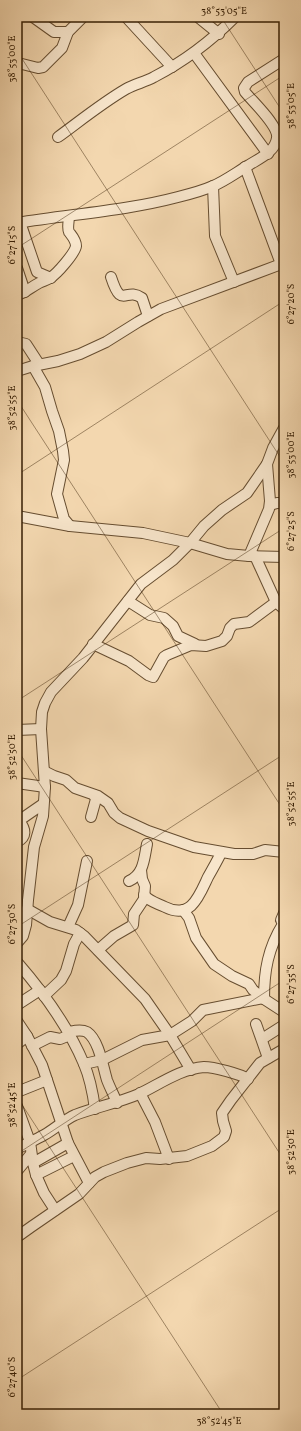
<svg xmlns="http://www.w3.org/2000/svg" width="301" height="1431" font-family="Vollkorn,serif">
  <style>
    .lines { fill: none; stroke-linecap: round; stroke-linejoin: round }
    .street-casing { stroke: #664d30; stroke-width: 12 }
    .street { stroke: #f7e5cb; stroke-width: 10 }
    .ticks { fill: none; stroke: #371f05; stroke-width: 1; stroke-opacity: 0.45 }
    .neatline { fill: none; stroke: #371f05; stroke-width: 1.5 }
    .ticks-label { font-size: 10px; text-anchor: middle; fill: #371f05 }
  </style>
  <rect width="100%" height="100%" fill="#f3d7af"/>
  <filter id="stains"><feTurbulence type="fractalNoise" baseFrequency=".005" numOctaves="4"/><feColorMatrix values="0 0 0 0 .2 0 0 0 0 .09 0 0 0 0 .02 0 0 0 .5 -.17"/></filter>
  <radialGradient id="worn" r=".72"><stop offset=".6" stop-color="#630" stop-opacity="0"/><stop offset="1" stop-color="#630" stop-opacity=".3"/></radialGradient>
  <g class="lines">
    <defs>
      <g id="street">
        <path d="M33,17l21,15h14"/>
        <path d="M126,17l46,50"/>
        <path d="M198,17l21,17"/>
        <path d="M194,53l74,101"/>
        <path d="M18,63l20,5 5,-1 19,-19 6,-16 15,-15"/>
        <path d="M58,137c22,-16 44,-34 68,-48 9,-5 19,-7 28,-12 31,-16 57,-36 81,-60"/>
        <path d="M245,167l36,97"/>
        <path d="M213,186l2,50 19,46"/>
        <path d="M20,222l17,50 14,6"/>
        <path d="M17,223c54,-9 108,-12 161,-26 12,-3 24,-6 35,-11 12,-5 24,-14 36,-21 11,-7 26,-13 28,-27 2,-12 -24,-36 -32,-46l-1,-4 4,-6 36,-23"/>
        <path d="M17,268l8,24"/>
        <path d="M111,277c11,34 14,9 31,21l6,18"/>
        <path d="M17,295c8,-2 14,-8 22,-12 4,-2 8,-3 11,-5 7,-4 25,-25 26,-32 0,-6 -4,-10 -7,-14 -2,-4 0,-11 0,-16"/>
        <path d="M17,342l9,2 13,20"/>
        <path d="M33,366l12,21 7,24 7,20 4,20 1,9 -7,34 7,25 6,7"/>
        <path d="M17,371l16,-5 25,-5 22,-7 26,-12 32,-20 23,-13 123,-46"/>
        <path d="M270,505l7,-2h7"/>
        <path d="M17,516l53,10 73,7 47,10 37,11 22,2 35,1"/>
        <path d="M249,556l20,-47 1,-8 -3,-37"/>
        <path d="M255,556l21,46 8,7"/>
        <path d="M128,601l22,14 14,3 9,8 5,10 17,8"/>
        <path d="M93,644l36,17 19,14 5,2 11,-20 3,-2 24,-10 15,1 16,-5 5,-5 3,-8 4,-4 15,-2 27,-20"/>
        <path d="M17,730l24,-1"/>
        <path d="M44,771l10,5 12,4 9,8 23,8 10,7 6,10 6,5 28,13 46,16 40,7h19l12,-4 19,2"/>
        <path d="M17,783l28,4"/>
        <path d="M91,817l5,-18 -2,-4"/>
        <path d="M17,822l26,-18"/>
        <path d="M17,842c10,-5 9,-13 2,-21"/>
        <path d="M129,881c15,-7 15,-22 18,-37"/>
        <path d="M144,895c6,7 13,8 21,12 26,13 34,-11 43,-30 4,-7 8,-14 12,-22"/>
        <path d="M27,909l23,13 26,8 8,6 61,63 25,36 21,35"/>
        <path d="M183,910l6,8 7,20 18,26 18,12 17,8 4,6 11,9 20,13"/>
        <path d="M284,913l-3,7 3,5"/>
        <path d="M68,927l10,-22 9,-44"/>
        <path d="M17,943l6,-7 3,-11 2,-25 6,-53 9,-31 2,-29 -4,-58 1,-17 3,-9 6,-11 32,-34 58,-74 32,-24 17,-17 14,-17 18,-16 25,-17 20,-29 6,-16 11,-20"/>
        <path d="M98,950l16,-14 19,-11 1,-11 10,-15 1,-13 -3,-7 -1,-9"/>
        <path d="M17,962c27,31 51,64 67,102 6,14 9,30 11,45"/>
        <path d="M44,996l17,-16 5,-9 8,-27 6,-11"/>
        <path d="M264,999c0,-28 4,-51 19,-75"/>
        <path d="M17,1005l23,-15"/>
        <path d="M17,1021l10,15 15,29 26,78 21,40"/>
        <path d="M256,1024l12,34"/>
        <path d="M69,1032c5,-1 12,-3 18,0 12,8 16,35 20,48 3,8 7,15 10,23"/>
        <path d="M262,1039l22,-14"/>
        <path d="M17,1044l10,-8"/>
        <path d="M32,1046l18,-9 10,2 10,-4"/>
        <path d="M84,1064l18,-4 40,-20 28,-5 22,-14 11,-11 60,-12"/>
        <path d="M17,1092l30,-12"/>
        <path d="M140,1093l15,29 14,37"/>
        <path d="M17,1106l13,36 3,21 3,12 8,18 11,17"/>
        <path d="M17,1149c9,-5 18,-9 27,-14 11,-6 20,-15 31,-20 21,-8 43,-12 64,-21 21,-10 41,-25 65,-27 10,0 36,7 44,12"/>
        <path d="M33,1163l35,-20"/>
        <path d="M17,1171l14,-17"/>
        <path d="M36,1175l38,-19"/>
        <path d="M17,1237l14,-10 48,-33 16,-17 9,-5 23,-9 19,-5 14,1 27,-3 25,-10 12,-9 2,-6 -3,-10 -1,-8 9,-13 29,-37 24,-14"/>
      </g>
    </defs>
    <use href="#street" class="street-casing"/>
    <use href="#street" class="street"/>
  </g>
  <path class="ticks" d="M221,17l63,97M17,22l7,-5M17,51l267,412M17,248l267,-173M17,400l267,411M17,475l267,-174M17,701l267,-173M17,749l267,411M17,927l267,-173M17,1097l206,317M17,1154l267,-174M17,1380l267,-173"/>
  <rect width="301" height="1431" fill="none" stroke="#f3d7af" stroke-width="44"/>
  <rect x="22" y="22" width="257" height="1387" class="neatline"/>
  <g class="ticks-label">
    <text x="224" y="14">38°53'05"E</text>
    <text transform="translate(11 59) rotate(-90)" y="4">38°53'00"E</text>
    <text transform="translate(290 106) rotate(-90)" y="4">38°53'05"E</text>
    <text transform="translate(11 245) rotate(-90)" y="4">6°27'15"S</text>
    <text transform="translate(290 304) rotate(-90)" y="4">6°27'20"S</text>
    <text transform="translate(11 408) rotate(-90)" y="4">38°52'55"E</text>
    <text transform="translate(290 455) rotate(-90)" y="4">38°53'00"E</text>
    <text transform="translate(290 531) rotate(-90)" y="4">6°27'25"S</text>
    <text transform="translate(11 757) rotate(-90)" y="4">38°52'50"E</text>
    <text transform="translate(290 804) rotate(-90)" y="4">38°52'55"E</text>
    <text transform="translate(11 924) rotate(-90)" y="4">6°27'30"S</text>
    <text transform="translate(290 984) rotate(-90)" y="4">6°27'35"S</text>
    <text transform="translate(11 1105) rotate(-90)" y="4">38°52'45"E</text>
    <text transform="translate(290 1152) rotate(-90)" y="4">38°52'50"E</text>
    <text transform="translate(11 1377) rotate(-90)" y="4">6°27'40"S</text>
    <text x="219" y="1424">38°52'45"E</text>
  </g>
  <rect width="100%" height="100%" filter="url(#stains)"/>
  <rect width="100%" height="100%" fill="url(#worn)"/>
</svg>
